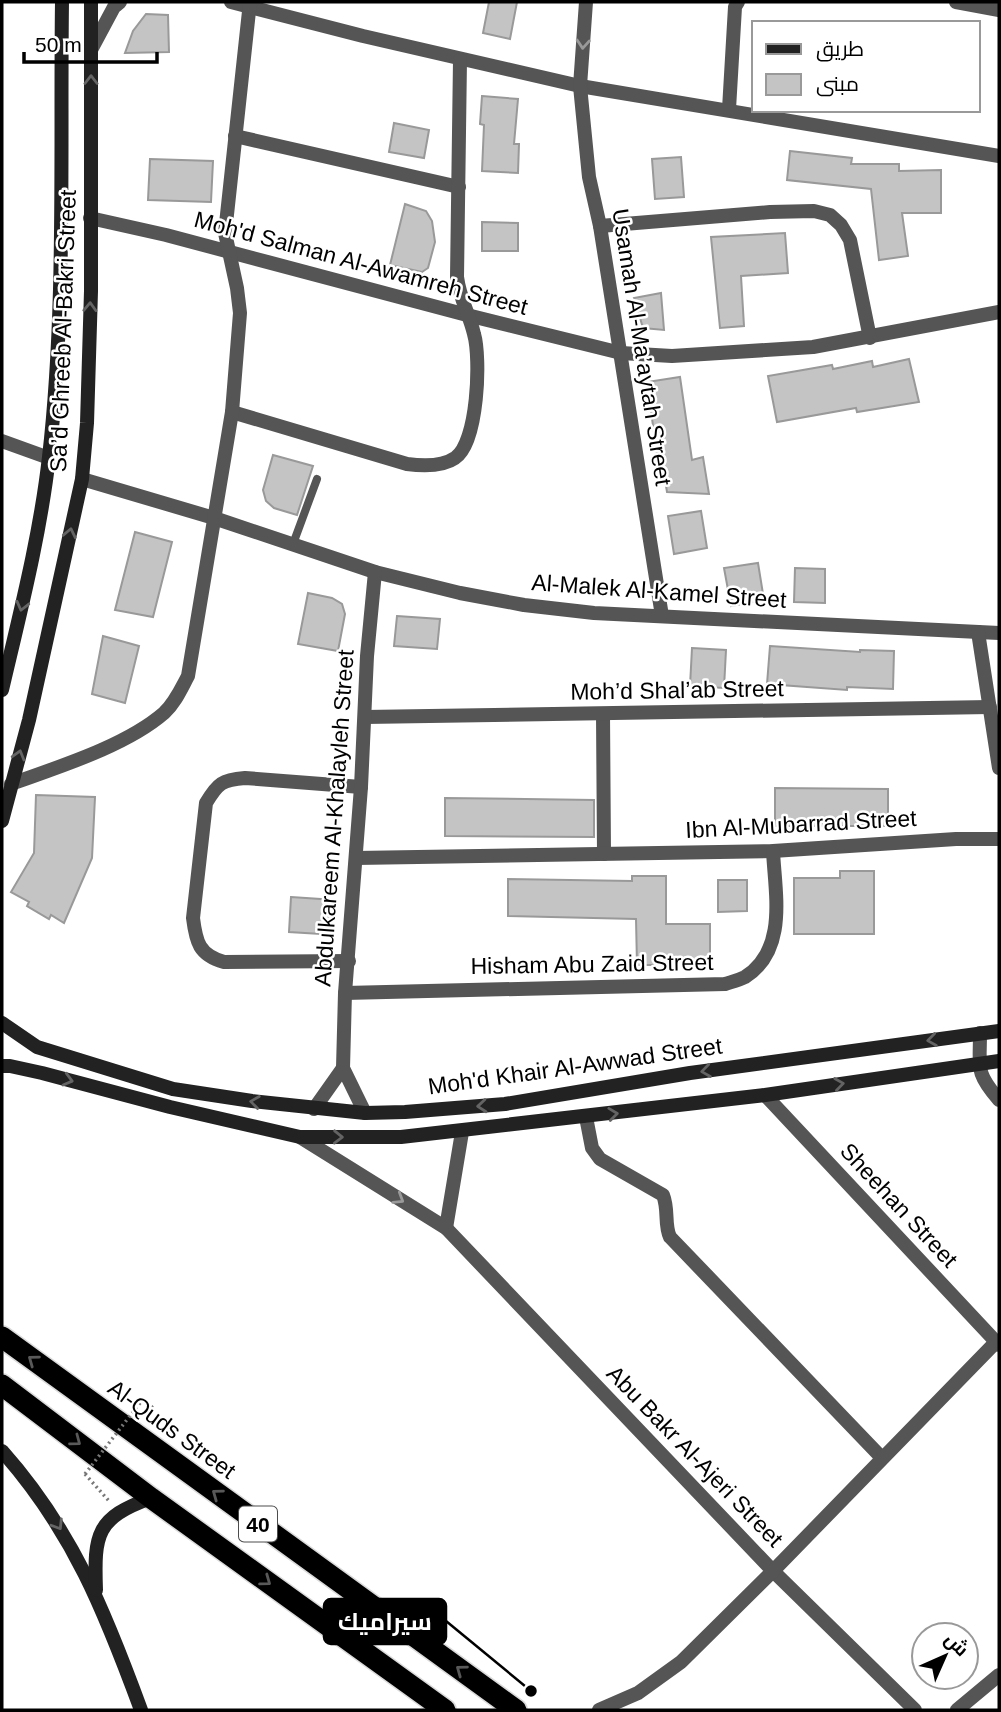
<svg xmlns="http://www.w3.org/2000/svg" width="1001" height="1712" font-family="Arial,Cairo,sans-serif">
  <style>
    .building { fill: #c4c4c4; stroke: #999; stroke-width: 2 }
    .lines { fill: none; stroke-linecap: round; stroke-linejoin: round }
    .highway-casing { stroke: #dbdbdb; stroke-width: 24 }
    .path { stroke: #777; stroke-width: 3.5; stroke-dasharray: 2 3.5; stroke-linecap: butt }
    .lane { stroke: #555; stroke-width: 8 }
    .street { stroke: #555; stroke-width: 14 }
    .secondary { stroke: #222; stroke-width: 14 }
    .highway { stroke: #000; stroke-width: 21 }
    .path-bridge { stroke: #777; stroke-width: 3.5; stroke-dasharray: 2 3.5; stroke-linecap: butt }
    .oneway { stroke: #999 }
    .oneway2 { stroke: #646464 }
    .oneway3 { stroke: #595959 }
    .labels { text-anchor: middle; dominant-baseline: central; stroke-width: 5; stroke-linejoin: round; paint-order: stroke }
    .shield { fill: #fff; stroke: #4c4c4c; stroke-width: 2 }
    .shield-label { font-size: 21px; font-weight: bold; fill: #000 }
    .street-label { font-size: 23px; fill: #000; stroke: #fff }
    .leader { fill: none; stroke: #000; stroke-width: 2.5 }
    .callout-dot { fill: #000; stroke: #fff; stroke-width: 2.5 }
    .callout { fill: #000; stroke: #000; stroke-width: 2.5 }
    .callout-label { font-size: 24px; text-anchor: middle; font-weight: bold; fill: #fff }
  </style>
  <rect width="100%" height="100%" fill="#fff"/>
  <g class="building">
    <path d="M489,2h28l-7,37 -27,-6z"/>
    <path d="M146,14l22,1 1,37 -44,1 8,-22z"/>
    <path d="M482,96l36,3 -4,45h5l-1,29 -36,-2 2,-46 -4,-1z"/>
    <path d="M394,123l35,7 -5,28 -35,-6z"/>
    <path d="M790,151l62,7 -1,6h48v7l42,-1v43h-39l6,43 -29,4 -8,-71 -84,-9z"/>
    <path d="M681,157l3,40 -29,2 -3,-40z"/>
    <path d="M150,159l63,2 -2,41 -63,-2z"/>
    <path d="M405,204l21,7 6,10 3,21 -7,26 -6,4 -32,-7z"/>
    <path d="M482,222l36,1v28h-36z"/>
    <path d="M785,233l3,40 -47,3 3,50 -24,2 -9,-91z"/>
    <path d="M661,293l3,37 -21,-2 -9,-30z"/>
    <path d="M909,359l10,43 -62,10 -1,-4 -79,14 -9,-46 64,-11 1,4 39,-8 1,6z"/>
    <path d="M680,377l12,83 11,-3 6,37 -42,-2 -5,-31 -4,1 -11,-80z"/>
    <path d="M273,455l40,11 -16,49 -23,-7 -8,-7 -3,-11z"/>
    <path d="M701,511l6,37 -33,6 -6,-38z"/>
    <path d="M135,532l37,10 -19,75 -38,-7z"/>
    <path d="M758,563l6,37 -33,6 -7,-38z"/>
    <path d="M795,568l30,1v34l-31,-1z"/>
    <path d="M308,593l24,5 10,6 3,10 -7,37 -40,-7z"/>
    <path d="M397,616l43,3 -3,30 -43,-3z"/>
    <path d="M103,636l36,10 -14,57 -33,-9z"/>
    <path d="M770,646l90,6v-2l34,1 -1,38 -46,-2v3l-80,-6z"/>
    <path d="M692,648l34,2 -2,38 -34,-2z"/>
    <path d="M775,788l113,1v37h-113z"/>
    <path d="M36,795l59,2 -3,61 -28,65 -13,-8 -2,4 -22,-13 2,-4 -18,-10 23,-39z"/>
    <path d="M445,798l149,2v37l-149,-1z"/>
    <path d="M840,871h34v63h-80v-56h46z"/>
    <path d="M632,876h34v48h44v38h-40v3h-33l-1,-46 -128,-3v-37l124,2z"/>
    <path d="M718,880h29v31l-29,1z"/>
    <path d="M291,897l44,3 -2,21 -4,8 -8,5 -32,-2z"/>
  </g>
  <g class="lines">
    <defs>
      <g id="highway">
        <path d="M2,1337l514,373"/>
        <path d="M2,1385l149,113 294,212"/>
      </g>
    </defs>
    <use href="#highway" class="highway-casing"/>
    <g class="path">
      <path d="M143,1399l10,9 -7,10"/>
      <path d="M85,1474l24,27"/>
    </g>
    <path class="lane" d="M293,544l24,-65"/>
    <g class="street">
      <path d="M231,2l132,34 217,50 419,70"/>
      <path d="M586,2l-6,84 9,91 11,49 62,390"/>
      <path d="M956,2l43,8"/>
      <path d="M91,50l23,-43 6,-5"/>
      <path d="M729,109l6,-102 3,-5"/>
      <path d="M235,136l224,51"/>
      <path d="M90,218l76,17 301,80 154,38 51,3 141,-9 186,-35"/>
      <path d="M600,226l170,-14 44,-1 16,4 11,10 9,15 20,98"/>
      <path d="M232,412l175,52c15,2 35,3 48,-6 23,-15 26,-100 19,-124 -5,-21 -14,-34 -17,-57l3,-217"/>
      <path d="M2,441l47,17"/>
      <path d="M82,479l132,39 161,54 85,21 64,12 70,8 405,20"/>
      <path d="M978,632l21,136"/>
      <path d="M603,714l1,140"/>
      <path d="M365,717l625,-10"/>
      <path d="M11,784c47,-17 115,-38 153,-71 11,-10 17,-24 24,-37l44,-264 8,-99 -3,-25 -12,-55 25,-231"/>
      <path d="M356,858l417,-7 183,-12h43"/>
      <path d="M349,961l-125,1c-25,-7 -28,-20 -31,-44l13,-115c12,-20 16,-23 39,-25l116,9"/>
      <path d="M345,993l380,-9c6,-2 14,-4 20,-7 43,-27 30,-84 28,-126"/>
      <path d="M980,1033c0,36 -5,39 19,67"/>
      <path d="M765,1095l234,250"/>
      <path d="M314,1109l29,-41"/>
      <path d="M365,1113l-22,-45 2,-75 16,-206 6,-131 8,-84"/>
      <path d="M586,1117l6,31 8,11 63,36c6,15 1,30 7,42l212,221"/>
      <path d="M300,1137l146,91 327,343 142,139"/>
      <path d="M446,1228l16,-96"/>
      <path d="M599,1710l39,-17 43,-31 92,-91 223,-229"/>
      <path d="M957,1710l42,-35"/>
    </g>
    <g class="secondary">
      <path d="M2,690c18,-77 38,-154 47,-233 17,-148 11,-306 13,-455"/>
      <path d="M2,821l27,-101 53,-241 5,-56 4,-132v-289"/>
      <path d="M2,1023l35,24 136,42 79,12 113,12 40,-1 100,-8 185,-31 309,-42"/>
      <path d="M2,1066h8l32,7 128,34 130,30h101l364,-42 234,-34"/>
      <path d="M2,1451c71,80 103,161 139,259"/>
      <path d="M96,1590c-2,-56 0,-72 55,-92"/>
    </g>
    <use href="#highway" class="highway"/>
    <path class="path-bridge" d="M85,1474l58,-75"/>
  </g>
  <defs><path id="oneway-chevron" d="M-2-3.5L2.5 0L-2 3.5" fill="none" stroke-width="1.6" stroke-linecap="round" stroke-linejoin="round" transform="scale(1.75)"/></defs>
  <g class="oneway">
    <use href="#oneway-chevron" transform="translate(583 44) rotate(94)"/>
    <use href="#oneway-chevron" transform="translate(399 1199) rotate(32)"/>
  </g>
  <g class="oneway2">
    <use href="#oneway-chevron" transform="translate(91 80) rotate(-90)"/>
    <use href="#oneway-chevron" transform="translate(90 307) rotate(-88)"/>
    <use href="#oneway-chevron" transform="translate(70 533) rotate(-78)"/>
    <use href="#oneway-chevron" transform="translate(22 606) rotate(104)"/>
    <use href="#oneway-chevron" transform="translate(19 755) rotate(-74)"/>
    <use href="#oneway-chevron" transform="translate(932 1040) rotate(172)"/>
    <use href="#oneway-chevron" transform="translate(706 1071) rotate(172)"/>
    <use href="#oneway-chevron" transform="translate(68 1080) rotate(15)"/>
    <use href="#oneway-chevron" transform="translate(839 1084) rotate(-8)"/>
    <use href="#oneway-chevron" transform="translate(255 1102) rotate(-172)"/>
    <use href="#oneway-chevron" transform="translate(482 1106) rotate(175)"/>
    <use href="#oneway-chevron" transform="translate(613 1114) rotate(-7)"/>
    <use href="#oneway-chevron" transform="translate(338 1137) rotate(1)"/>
    <use href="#oneway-chevron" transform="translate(58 1525) rotate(58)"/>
  </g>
  <g class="oneway3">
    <use href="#oneway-chevron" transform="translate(33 1360) rotate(-144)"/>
    <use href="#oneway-chevron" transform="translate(76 1441) rotate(37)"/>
    <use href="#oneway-chevron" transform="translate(217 1494) rotate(-144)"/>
    <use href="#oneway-chevron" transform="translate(266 1581) rotate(36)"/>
    <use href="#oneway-chevron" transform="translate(461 1670) rotate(-144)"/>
  </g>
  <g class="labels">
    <rect class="shield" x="239" y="1506.5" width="38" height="35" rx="5"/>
    <g class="shield-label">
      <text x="258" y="1524">40</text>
    </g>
    <g class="street-label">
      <text transform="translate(361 263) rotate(15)">Moh'd Salman Al-Awamreh Street</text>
      <text transform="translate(63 331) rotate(-88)">Sa’d Ghreeb Al-Bakri Street</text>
      <text transform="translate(642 347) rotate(81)">Usamah Al-Ma’aytah Street</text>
      <text transform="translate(659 591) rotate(4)">Al-Malek Al-Kamel Street</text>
      <text transform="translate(677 690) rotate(-1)">Moh’d Shal’ab Street</text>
      <text transform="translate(334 818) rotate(-86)">Abdulkareem Al-Khalayleh Street</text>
      <text transform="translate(801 824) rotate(-3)">Ibn Al-Mubarrad Street</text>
      <text transform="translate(592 964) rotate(-1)">Hisham Abu Zaid Street</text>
      <text transform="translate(575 1066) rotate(-8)">Moh'd Khair Al-Awwad Street</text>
      <text transform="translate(899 1205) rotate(47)">Sheehan Street</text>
      <text transform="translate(172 1429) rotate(36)">Al-Quds Street</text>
      <text transform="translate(695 1456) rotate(46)">Abu Bakr Al-Ajeri Street</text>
    </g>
  </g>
  <path class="leader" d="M531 1691L446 1621"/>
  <circle class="callout-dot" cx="531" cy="1691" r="7"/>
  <rect class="callout" x="324" y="1599" width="122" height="45" rx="7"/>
  <g class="callout-label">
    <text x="385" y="1630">سيراميك</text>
  </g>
  <rect width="1001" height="1712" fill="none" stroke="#000000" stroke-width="7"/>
  <rect x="752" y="21" width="228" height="91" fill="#ffffff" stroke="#999999" stroke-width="2"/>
  <rect x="766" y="44" width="35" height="10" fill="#222222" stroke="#999999" stroke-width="2"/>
  <text x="816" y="56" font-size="21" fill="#000000">طريق</text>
  <rect x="766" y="74" width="35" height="21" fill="#c4c4c4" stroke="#999999" stroke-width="2"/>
  <text x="816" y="91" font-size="21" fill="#000000">مبنى</text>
  <g transform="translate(945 1656) rotate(45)"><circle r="33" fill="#ffffff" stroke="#999999" stroke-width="2"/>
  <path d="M0-5L12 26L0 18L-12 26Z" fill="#000000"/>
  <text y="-10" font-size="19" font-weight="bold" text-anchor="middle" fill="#000000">ش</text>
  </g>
  <path d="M24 52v10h133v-10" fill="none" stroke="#000000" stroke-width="3.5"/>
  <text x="35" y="52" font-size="21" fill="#000000" stroke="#ffffff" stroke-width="5" paint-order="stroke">50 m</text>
</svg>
